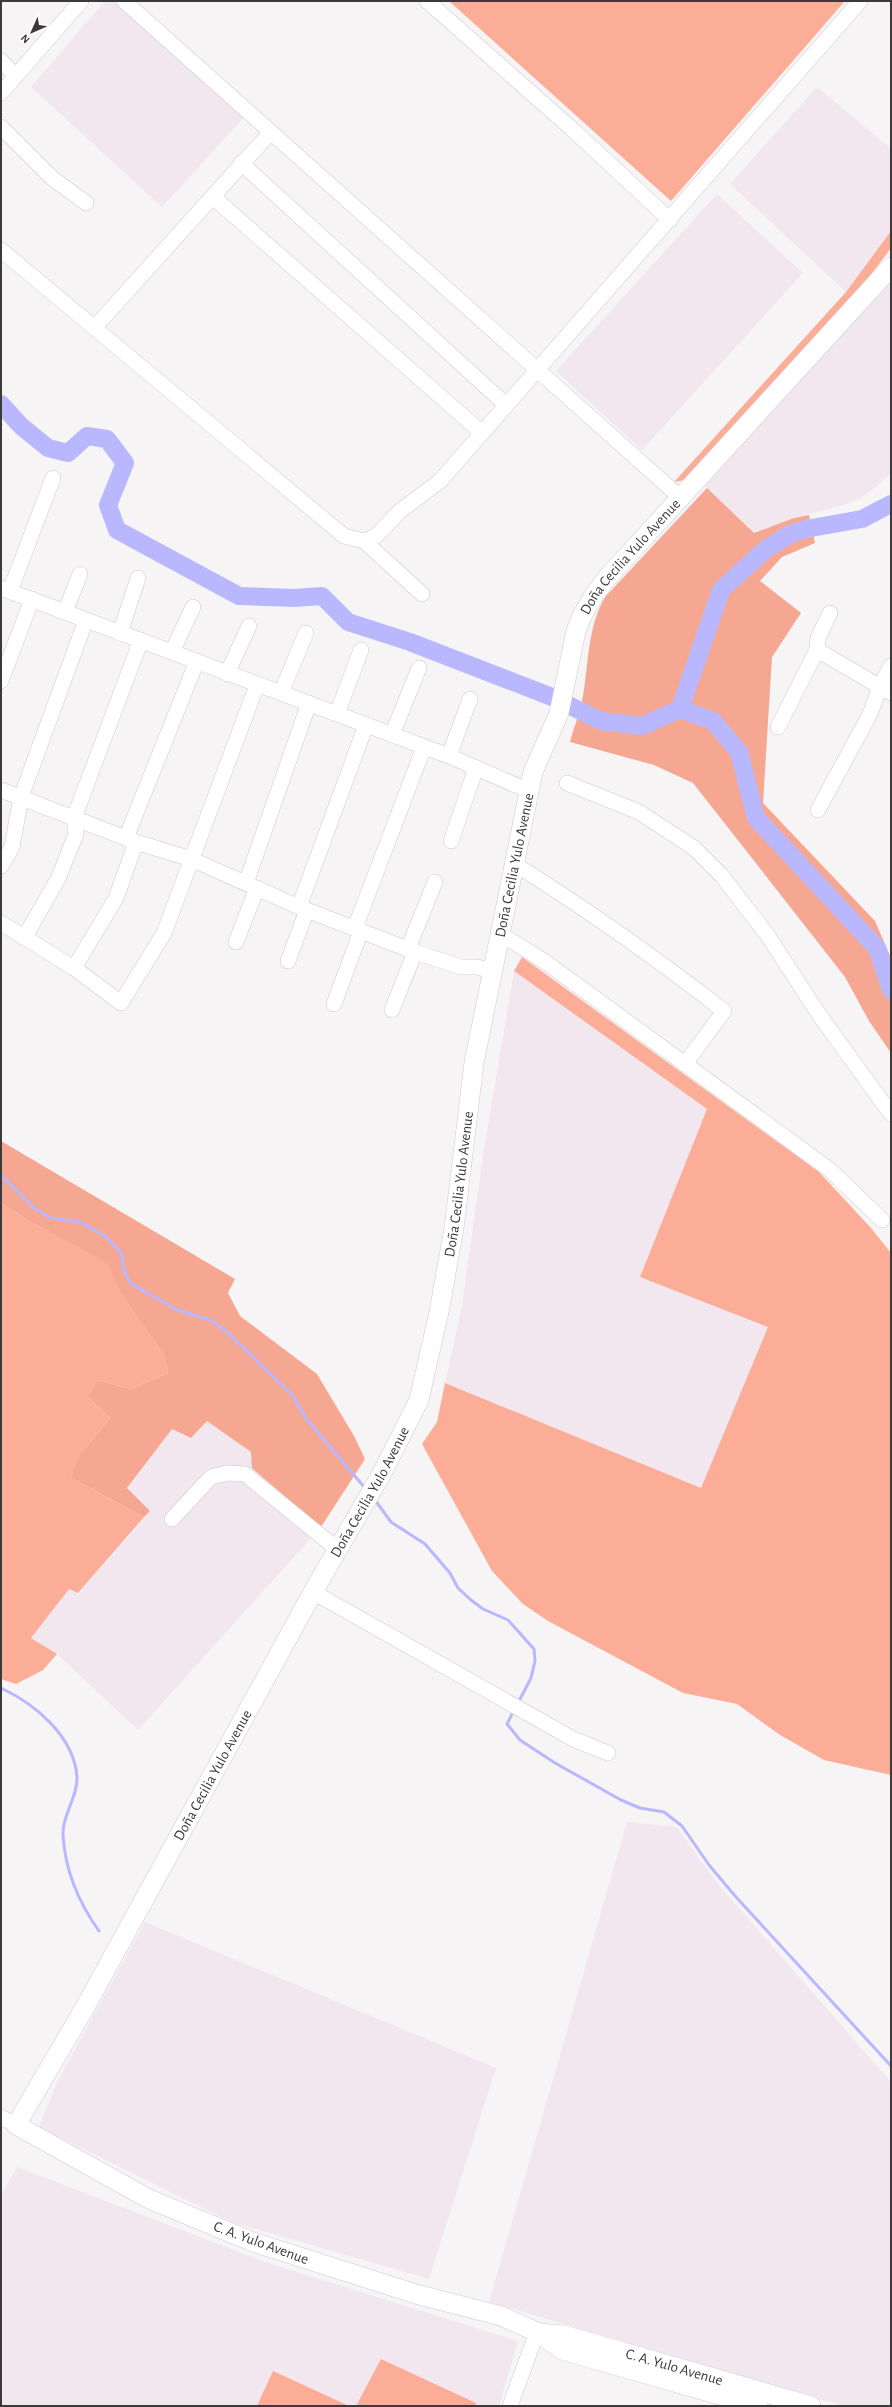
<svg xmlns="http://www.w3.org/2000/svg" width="892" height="2407" font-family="'Alegreya Sans',sans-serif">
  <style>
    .built { fill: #f2e7ee }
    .green { fill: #fcad97 }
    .forest { fill: #f6a791 }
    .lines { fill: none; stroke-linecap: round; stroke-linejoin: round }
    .stream { stroke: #b9b8ff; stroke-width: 3 }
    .river { stroke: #b9b8ff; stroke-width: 18 }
    .minor-casing { stroke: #cdc9cb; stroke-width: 16 }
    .major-casing { stroke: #cdc9cb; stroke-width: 20 }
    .minor { stroke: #fff; stroke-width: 15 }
    .major { stroke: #fff; stroke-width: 19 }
    .labels { text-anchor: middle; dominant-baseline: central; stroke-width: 3; stroke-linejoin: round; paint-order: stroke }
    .street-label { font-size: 15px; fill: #3b393a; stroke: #fff }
  </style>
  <rect width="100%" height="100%" fill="#f7f4f6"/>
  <g class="built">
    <path d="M105,1h8l132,115 -83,91 -131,-120z"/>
    <path d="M817,87l74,62v82l-45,61 -116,-108z"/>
    <path d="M717,194l86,79 -161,177 -86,-79z"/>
    <path d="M891,277v196l-15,14 -17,12 -18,7 -47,12 -40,15 -50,-48z"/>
    <path d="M514,971l193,138 -67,168 128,50 -67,161 -256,-105 17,-77 21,-150z"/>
    <path d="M207,1420l44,32 70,75 -183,203 -81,-76 -26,-16 38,-50 10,5 71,-82 -23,-22 45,-60 19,9z"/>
    <path d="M627,1822l50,5 39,55 175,200v324h-48l-354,-104z"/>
    <path d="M145,1922l351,146 -67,211 -198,-57 -192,-95 18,-45z"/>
    <path d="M17,2167l248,95 253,79 -19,65h-498v-211z"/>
  </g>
  <g class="green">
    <path d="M449,1h396l-174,200z"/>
    <path d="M891,231v17l-38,50 -168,182 -11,2 172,-190z"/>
    <path d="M861,310l2,2 -72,79 -2,-2z"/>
    <path d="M522,957l297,215 52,56 20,25v522l-67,-15 -44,-25 -43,-31 -54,-11 -135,-72 -25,-17 -31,-33 -70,-127 15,-22 8,-39 256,105 67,-161 -128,-50 67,-168 -193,-138z"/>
    <path d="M1,1203l28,18 80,43 12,31 42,58 5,20 -37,16 -33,-9 -11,16 23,22 -33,40 -6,20 73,39 -66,76 -9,-4 -38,49 26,16 -14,16 -27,14 -15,-5z"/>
    <path d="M381,2359l95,44 -1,3h-119z"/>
    <path d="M273,2371l76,35h-92z"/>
  </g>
  <g class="forest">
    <path d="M707,488l47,45 40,-15 15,-3 6,28 -33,14 -22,24 41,32 -29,44 -9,146 112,118 16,37v95l-22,-32 -24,-44 -152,-194 -39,-18 -84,-23c3,-12 8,-24 11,-36 8,-34 5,-80 25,-110z"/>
    <path d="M1,1141l234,138 -7,14 12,23 77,58 37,62 11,23 -44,68 -69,-59 -1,-16 -44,-31 -16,17 -19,-9 -45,59 23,23 -6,6 -73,-39 6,-20 33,-40 -23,-22 11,-16 33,9 37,-16 -5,-20 -42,-58 -13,-31 -79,-43 -28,-18z"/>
  </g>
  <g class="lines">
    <g class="stream">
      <path d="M1,1175l34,34 16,9 29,4 25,14 17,18 1,14 7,15 47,27 34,10 17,13 65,63 14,24 58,68"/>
      <path d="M375,1500l16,22 34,22 25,29 8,15 13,12 12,9 25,11 26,29 1,12 -4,17 -13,25"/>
      <path d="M1,1688c34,16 73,48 76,89 1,20 -15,38 -14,58 2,35 16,68 36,96"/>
      <path d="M514,1710l-7,14 13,16 35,23 66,37 19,8 24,4 18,14 27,39 27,32 155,169"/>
    </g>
    <g class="river">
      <path d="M1,404l20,22 27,22 20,5 19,-17 20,3 18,24 -17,42 9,25 122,66 55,2 28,-2 26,26 62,20 142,55 49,24 41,5 38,-17 41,-119 45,-41 24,-15 16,-5 56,-10 29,-15"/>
      <path d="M680,709l33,12 26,31 17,66 121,130 14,42"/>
    </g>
    <defs>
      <g id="minor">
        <path d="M124,1l557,497"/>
        <path d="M427,1l145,128 98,91"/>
        <path d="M1,61l15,15"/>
        <path d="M1,93l80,-92"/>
        <path d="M1,127l51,51 34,25"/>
        <path d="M241,163l264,241"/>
        <path d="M213,197l268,235"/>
        <path d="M1,250l343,286 20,5 58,53"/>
        <path d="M95,327l175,-194"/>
        <path d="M364,541l12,-5 24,-25 40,-30 420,-480"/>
        <path d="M1,588l448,168 80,35"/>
        <path d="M10,591l43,-113"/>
        <path d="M65,612l15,-38"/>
        <path d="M830,613l-12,25 -1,12 74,43"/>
        <path d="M120,633l18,-55"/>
        <path d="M172,652l21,-45"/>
        <path d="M227,674l22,-48"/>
        <path d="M1,681l31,-82"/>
        <path d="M281,693l25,-60"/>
        <path d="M337,714l24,-64"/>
        <path d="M778,727l39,-77"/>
        <path d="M392,735l27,-67"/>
        <path d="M449,756l21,-57"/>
        <path d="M567,783l72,29 55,36 28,28 46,60 52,80 71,98"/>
        <path d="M1,790l135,52 55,17 108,48 116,45 46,15h16l15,4"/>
        <path d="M818,810l52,-96 10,-27 11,-21"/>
        <path d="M126,838l71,-177"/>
        <path d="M451,841l25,-73"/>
        <path d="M136,842l-20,56 -42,70 47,35 43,-70 93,-248"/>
        <path d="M1,866l11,-19 9,-50 65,-177"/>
        <path d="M246,883l63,-180"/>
        <path d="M299,907l67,-182"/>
        <path d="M1,923l73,45"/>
        <path d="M355,928l69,-181"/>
        <path d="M499,933l45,28 141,103 39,-53c-67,-52 -136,-101 -208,-146"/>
        <path d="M24,938l34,-59 18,-45 -2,-16 67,-178"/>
        <path d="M236,942l21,-54"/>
        <path d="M408,949l27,-67"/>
        <path d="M288,961l19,-51"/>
        <path d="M334,1004l27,-73"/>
        <path d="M392,1010l23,-58"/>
        <path d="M685,1064l145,106 52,50"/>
        <path d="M172,1519l39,-42 16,-4 18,1 92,75"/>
        <path d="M313,1592l260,147 35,14"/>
        <path d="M1,2117l15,8"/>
        <path d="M510,2406l27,-74"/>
      </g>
      <g id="major">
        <path id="s1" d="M539,2333l25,2 247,71"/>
        <path id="s2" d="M758,2406l-196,-56 -25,-18 -36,-16 -85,-22 -163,-52 -104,-43 -133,-74 68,-116 229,-417 68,-117 38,-75 20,-88 15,-84 20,-165 59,-291 26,-59 17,-82 6,-15 12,-21 13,-17 284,-311"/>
      </g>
    </defs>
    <use href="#minor" class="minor-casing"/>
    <use href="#major" class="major-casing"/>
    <use href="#minor" class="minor"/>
    <use href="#major" class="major"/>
  </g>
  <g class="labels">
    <g class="street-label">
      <text stroke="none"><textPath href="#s2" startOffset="2507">Doña Cecilia Yulo Avenue</textPath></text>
      <text stroke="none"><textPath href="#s2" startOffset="2171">Doña Cecilia Yulo Avenue</textPath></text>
      <text stroke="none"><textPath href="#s2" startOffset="1847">Doña Cecilia Yulo Avenue</textPath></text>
      <text stroke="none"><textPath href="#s2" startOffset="1523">Doña Cecilia Yulo Avenue</textPath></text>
      <text stroke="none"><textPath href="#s2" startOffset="1199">Doña Cecilia Yulo Avenue</textPath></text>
      <text transform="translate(261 2243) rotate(20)">C. A. Yulo Avenue</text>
      <text stroke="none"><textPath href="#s1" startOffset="140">C. A. Yulo Avenue</textPath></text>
    </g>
  </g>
  <rect width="892" height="2407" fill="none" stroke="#3b393a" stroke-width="4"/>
  <g transform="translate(32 32) rotate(225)" stroke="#ffffff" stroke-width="3" paint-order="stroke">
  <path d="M0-3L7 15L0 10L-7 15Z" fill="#3b393a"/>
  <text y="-6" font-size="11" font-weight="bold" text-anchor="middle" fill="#3b393a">N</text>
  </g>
</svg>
